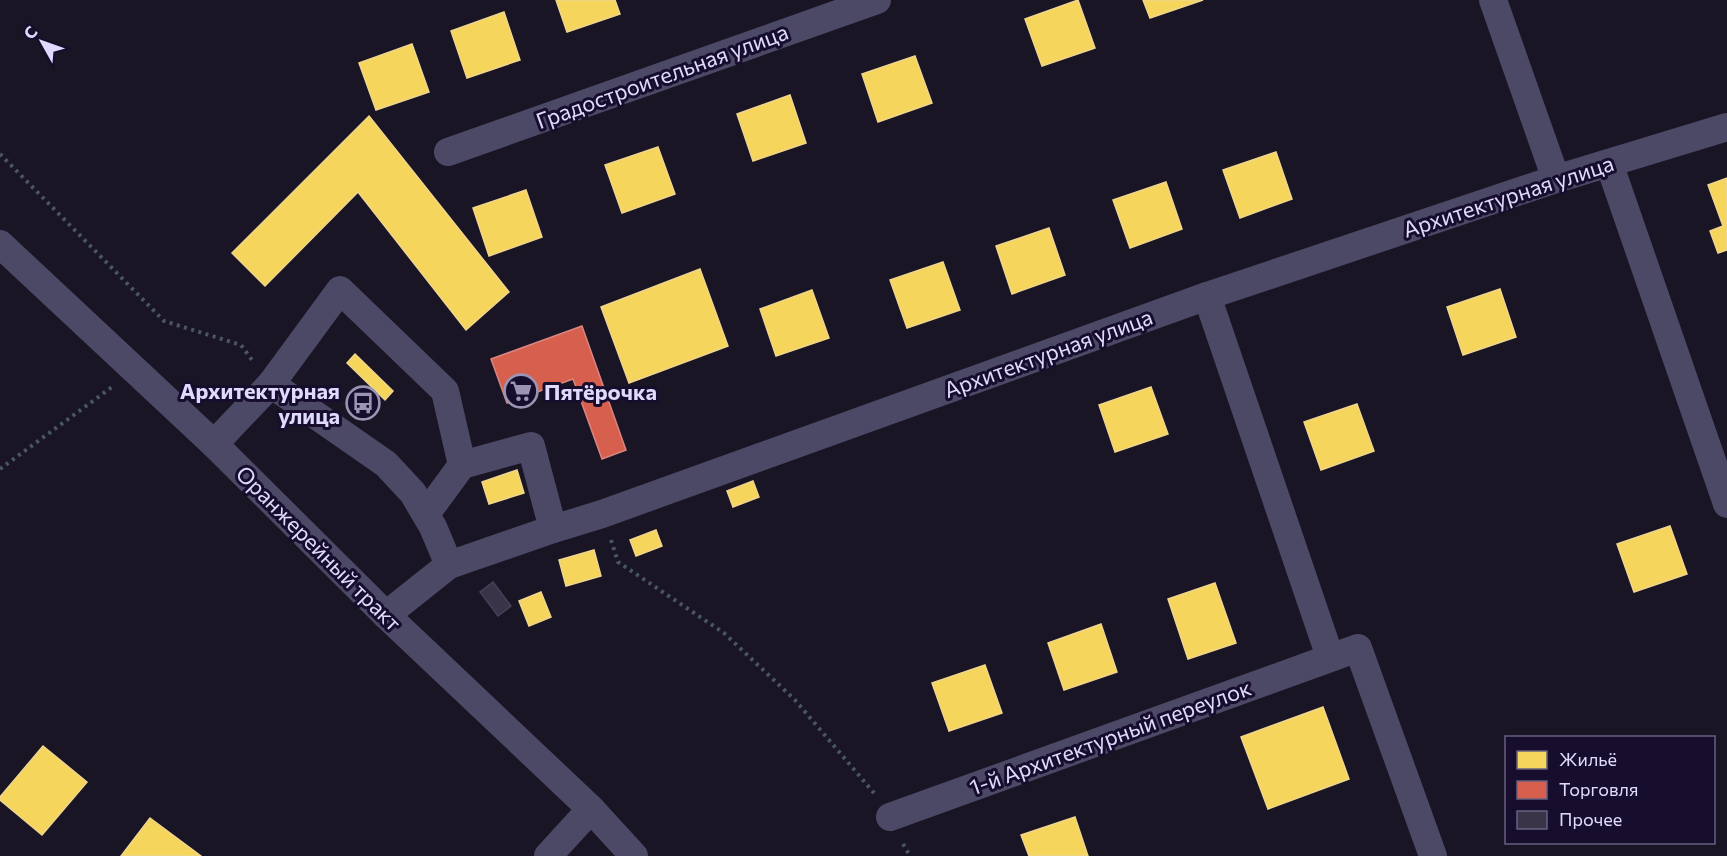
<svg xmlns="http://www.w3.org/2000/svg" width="1727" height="856" font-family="Commissioner,sans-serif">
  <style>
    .homes { fill: #f6d55c; stroke: #f0d68d; stroke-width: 1.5 }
    .shops { fill: #d6604d; stroke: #d98582; stroke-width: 1.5 }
    .building { fill: #393447; stroke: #474059; stroke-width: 1.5 }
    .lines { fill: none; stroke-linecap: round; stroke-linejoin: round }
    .path { stroke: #485667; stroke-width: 4; stroke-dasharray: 3 4.5; stroke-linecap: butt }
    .minor { stroke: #4c4966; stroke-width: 28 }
    .labels { text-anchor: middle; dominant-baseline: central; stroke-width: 6; stroke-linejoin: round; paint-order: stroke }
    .street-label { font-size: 22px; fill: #e1daff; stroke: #160e2c }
    .poi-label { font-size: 22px; font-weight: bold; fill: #e1daff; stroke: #160e2c; text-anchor: end }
  </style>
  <rect width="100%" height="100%" fill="#1a1525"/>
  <g class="homes">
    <path d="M556,0h59l5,14 -53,18z"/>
    <path d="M1078,0l17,48 -53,18 -17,-47z"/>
    <path d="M1143,0h60l-53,18z"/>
    <path d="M504,12l16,48 -53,18 -16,-47z"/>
    <path d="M412,44l17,48 -53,18 -17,-47z"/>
    <path d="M915,56l17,47 -54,19 -16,-48z"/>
    <path d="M790,95l16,48 -53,18 -16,-47z"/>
    <path d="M369,116l140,176 -43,38 -108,-138 -93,94 -33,-33z"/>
    <path d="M658,147l17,47 -53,19 -17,-48z"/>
    <path d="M1276,152l16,47 -52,19 -17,-48z"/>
    <path d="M1727,178v72l-9,3 -8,-22 13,-5 -15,-41z"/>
    <path d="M1166,182l16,47 -52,19 -17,-48z"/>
    <path d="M526,190l16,47 -53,19 -16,-48z"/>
    <path d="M1049,228l16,47 -53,19 -16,-48z"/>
    <path d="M943,262l17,48 -53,18 -17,-48z"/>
    <path d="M700,269l28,77 -99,37 -28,-76z"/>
    <path d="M1500,289l16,48 -53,18 -16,-48z"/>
    <path d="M812,290l17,48 -53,18 -16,-47z"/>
    <path d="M355,354l38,37 -8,9 -38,-37z"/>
    <path d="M1151,387l17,47 -53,18 -16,-47z"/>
    <path d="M1357,404l17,47 -53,19 -17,-48z"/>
    <path d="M517,470l7,23 -35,11 -7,-22z"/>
    <path d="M753,481l6,16 -26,10 -6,-16z"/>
    <path d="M1670,526l17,48 -53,18 -17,-48z"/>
    <path d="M656,530l6,16 -26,10 -6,-16z"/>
    <path d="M594,550l7,26 -35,10 -7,-26z"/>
    <path d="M1215,583l21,60 -48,16 -20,-60z"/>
    <path d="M541,592l10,25 -22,9 -10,-25z"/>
    <path d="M1101,624l16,48 -53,18 -16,-47z"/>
    <path d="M985,665l17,48 -53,18 -17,-48z"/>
    <path d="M1323,707l26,72 -81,30 -27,-72z"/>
    <path d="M43,746l44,36 -45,53 -42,-35v-3z"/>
    <path d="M1075,817l13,39h-59l-8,-21z"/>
    <path d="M150,818l51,38h-80z"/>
  </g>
  <path class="shops" d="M582,326l44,124 -24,9 -29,-80 -66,24 -16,-44z"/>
  <path class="building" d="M493,582l18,24 -13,10 -18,-24z"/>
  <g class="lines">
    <g class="path">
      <path d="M0,154l164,167 77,24 11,15"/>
      <path d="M0,469l112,-82"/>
      <path d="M611,540l7,22 106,71 71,67 79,93"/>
      <path d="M903,844l7,12"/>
    </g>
    <g class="minor">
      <path d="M1493,0l63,179"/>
      <path d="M448,152l429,-152"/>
      <path d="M1609,163l118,341"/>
      <path d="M0,244l214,200 172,171 205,194 43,47"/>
      <path d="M1207,296l123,361"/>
      <path d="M271,384l69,-94 105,101 17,74 69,-19 22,83"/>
      <path d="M214,444l57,-60 115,80 27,29 20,34 16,38"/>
      <path d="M426,514l36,-49"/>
      <path d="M386,615l63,-50 104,-36 49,-15 605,-218 349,-117 171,-52"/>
      <path d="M890,817l468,-169 75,208"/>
      <path d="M548,856l43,-47"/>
    </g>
  </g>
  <defs>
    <symbol id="supermarket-ring" viewBox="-11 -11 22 22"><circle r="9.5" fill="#160e2c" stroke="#9b95b3" stroke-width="1.5"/><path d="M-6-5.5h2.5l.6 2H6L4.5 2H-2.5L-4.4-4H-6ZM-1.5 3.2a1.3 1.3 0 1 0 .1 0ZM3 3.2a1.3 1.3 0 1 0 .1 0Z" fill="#9b95b3"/></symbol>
    <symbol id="bus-ring" viewBox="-11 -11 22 22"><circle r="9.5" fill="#160e2c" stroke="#9b95b3" stroke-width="1.5"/><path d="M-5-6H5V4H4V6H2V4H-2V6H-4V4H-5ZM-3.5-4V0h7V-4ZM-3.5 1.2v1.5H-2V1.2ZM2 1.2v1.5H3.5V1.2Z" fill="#9b95b3"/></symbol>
  </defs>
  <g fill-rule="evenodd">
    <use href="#supermarket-ring" x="502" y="372" width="38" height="38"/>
    <use href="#bus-ring" x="344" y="384" width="38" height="38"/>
  </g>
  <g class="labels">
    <g class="street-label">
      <text transform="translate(662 76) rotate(-20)">Градостроительная улица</text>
      <text transform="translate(1508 196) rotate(-18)">Архитектурная улица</text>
      <text transform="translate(1048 353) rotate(-20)">Архитектурная улица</text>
      <text transform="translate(319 548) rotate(45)">Оранжерейный тракт</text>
      <text transform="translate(1110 737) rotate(-20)">1-й Архитектурный переулок</text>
    </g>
    <g class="poi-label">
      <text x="340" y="390">Архитектурная<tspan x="340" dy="25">улица</tspan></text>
      <text x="544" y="391" text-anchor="start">Пятёрочка</text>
    </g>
  </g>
  <rect x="1505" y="736" width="210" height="108" fill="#160e2c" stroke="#676080" stroke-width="1.5"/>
  <rect x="1517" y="751" width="30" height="18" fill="#f6d55c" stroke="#676080" stroke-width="1.5"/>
  <text x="1559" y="766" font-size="18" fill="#e1daff">Жильё</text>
  <rect x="1517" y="781" width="30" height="18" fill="#d6604d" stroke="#676080" stroke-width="1.5"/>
  <text x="1559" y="796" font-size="18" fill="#e1daff">Торговля</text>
  <rect x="1517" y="811" width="30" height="18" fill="#393447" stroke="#676080" stroke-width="1.5"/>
  <text x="1559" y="826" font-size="18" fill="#e1daff">Прочее</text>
  <g transform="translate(42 42) rotate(310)" stroke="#160e2c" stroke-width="4.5" paint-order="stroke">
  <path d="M0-4.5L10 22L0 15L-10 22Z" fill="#e1daff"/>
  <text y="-9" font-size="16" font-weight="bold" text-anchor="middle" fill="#e1daff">С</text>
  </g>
</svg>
